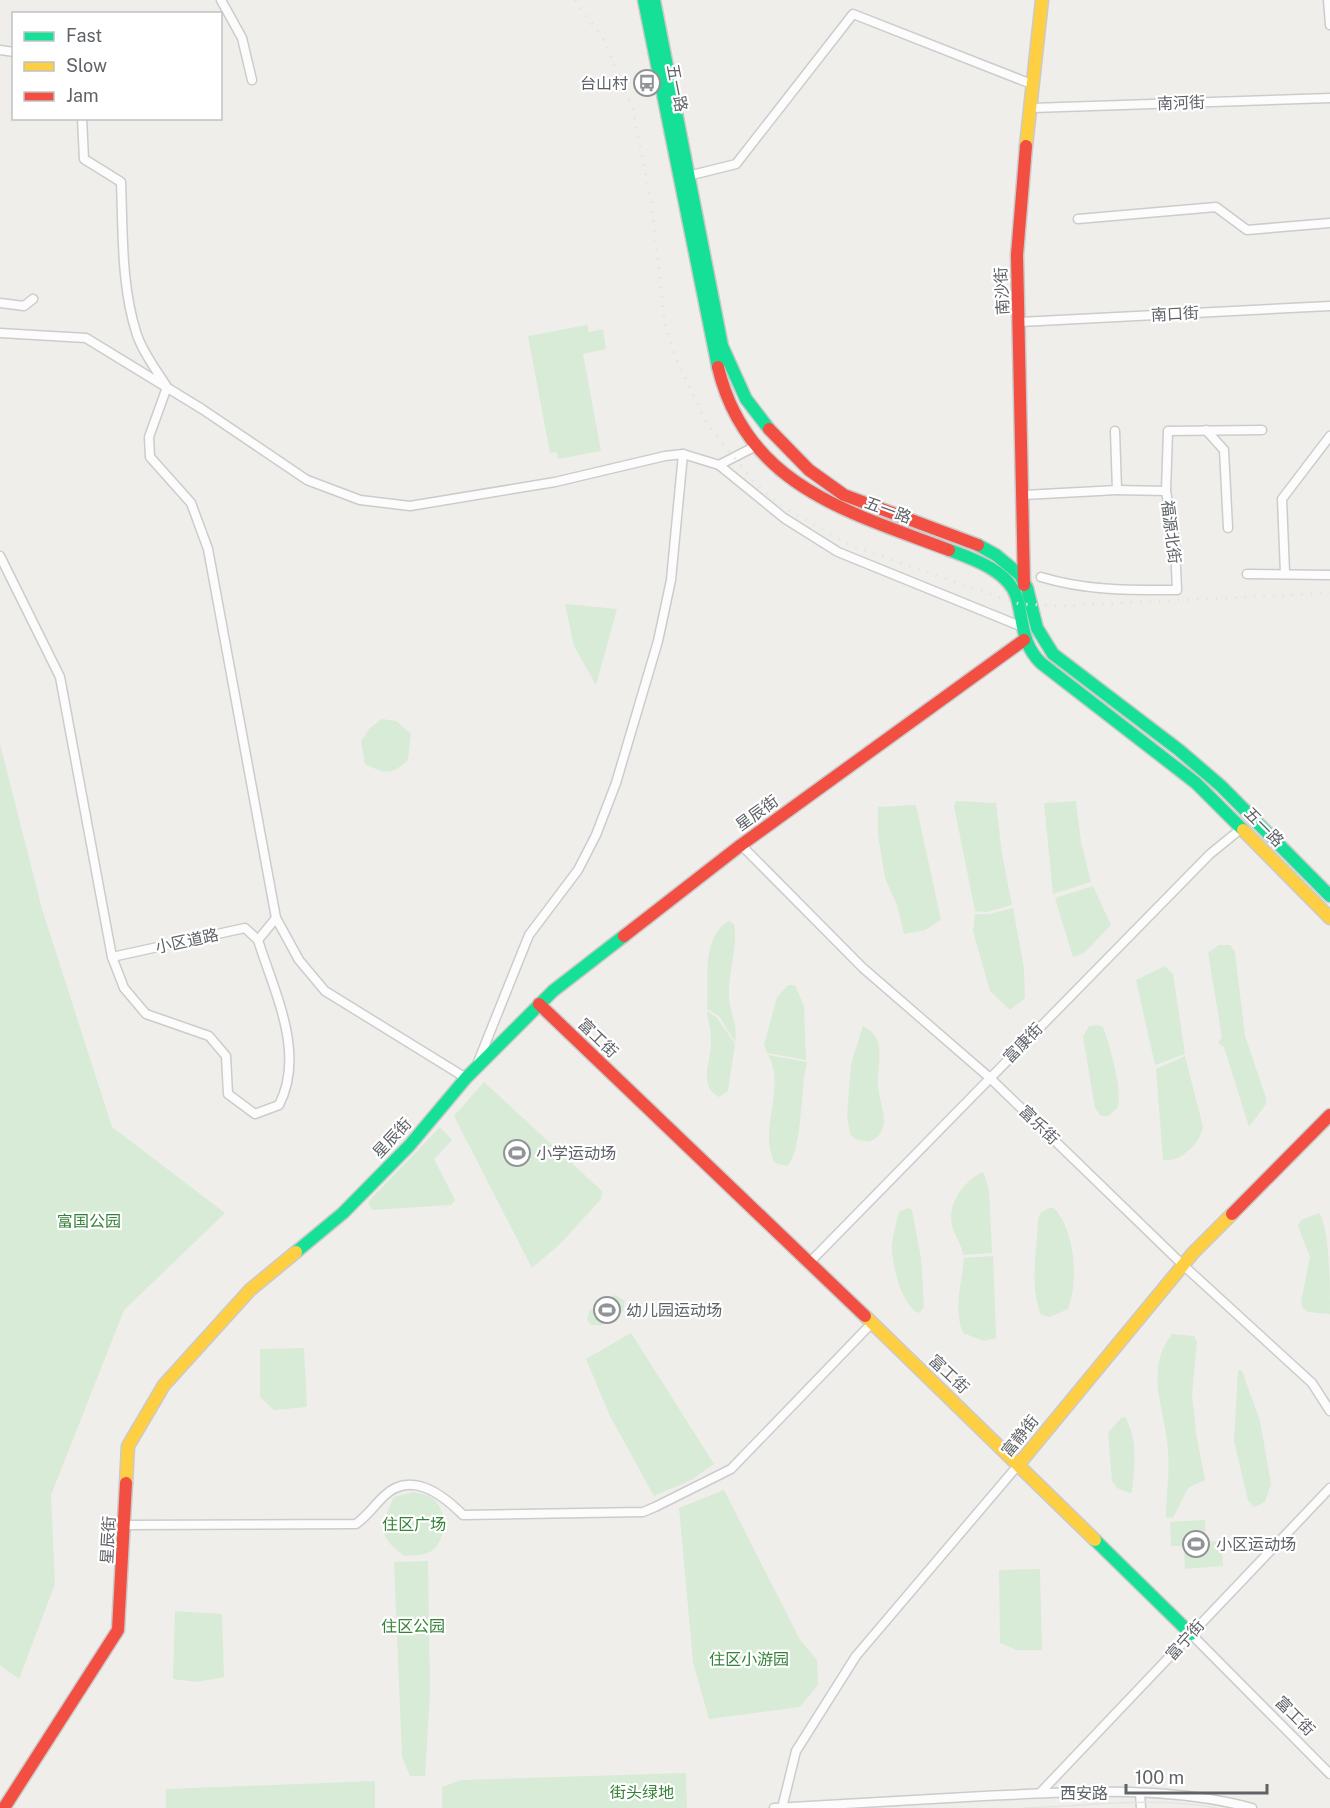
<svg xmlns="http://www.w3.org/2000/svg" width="1330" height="1808" font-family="'Public Sans','Noto Sans SC',sans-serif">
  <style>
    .green { fill: #d8ebd6 }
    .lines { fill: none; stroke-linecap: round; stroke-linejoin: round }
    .street-casing { stroke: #cbcccc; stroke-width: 11 }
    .fast-casing { stroke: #cacacb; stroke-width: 15 }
    .slow-casing { stroke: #cacacb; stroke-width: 15 }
    .jam-casing { stroke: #cacacb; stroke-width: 15 }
    .street { stroke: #fdfcfc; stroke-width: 8 }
    .fast { stroke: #16e098; stroke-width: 12 }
    .slow { stroke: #ffcf43; stroke-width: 12 }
    .jam { stroke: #f24e42; stroke-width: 12 }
    .tram { stroke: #e4e4e4; stroke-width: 1.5 }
    .rail { stroke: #e4e4e4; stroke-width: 3; stroke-dasharray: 1.5 8; stroke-linecap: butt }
    .labels { text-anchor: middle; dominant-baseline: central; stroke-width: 4.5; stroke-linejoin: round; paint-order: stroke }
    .poi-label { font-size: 16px; fill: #5f6368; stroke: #fff; text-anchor: start }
    .street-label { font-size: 16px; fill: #5f6368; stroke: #fff }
    .park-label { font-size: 16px; fill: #348238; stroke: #fff }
  </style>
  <rect width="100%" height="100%" fill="#efeeea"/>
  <g class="green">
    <path d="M587,325l2,7 14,-3 3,20 -23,5 18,97 -43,8 -1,-7 -7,1 -22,-117z"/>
    <path d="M565,604l52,5 -21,76 -22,-39z"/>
    <path d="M382,719l14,2 15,13 -3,26c-18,16 -22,14 -43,4l-4,-23 9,-13z"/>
    <path d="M0,744l42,165 70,218 113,86 -101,97 -73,185 4,89 -36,95 -19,-14z"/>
    <path d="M956,801l40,2 6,51 10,51 -25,7 -12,-1 -21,-105z"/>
    <path d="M1076,801l5,41 10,40 -38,12 -9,-91z"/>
    <path d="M916,805l25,115 -16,10 -21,4 -7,-29 -12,-27 -7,-43v-28z"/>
    <path d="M1093,886l18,39 -27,28 -11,4 -18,-59z"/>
    <path d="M1013,908l11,61 1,29 -15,12 -20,-19 -17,-60 2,-17h14z"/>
    <path d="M729,921l5,3c5,27 -9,54 -4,81 2,14 8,22 5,37l-16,-26 -12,-7c2,-27 -6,-73 22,-88z"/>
    <path d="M1219,945h11l5,7 10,84 21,62v6l-17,23 -25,-80 -6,-4 4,-6 -14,-84z"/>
    <path d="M1165,966l8,8 12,80 -30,11 -19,-85z"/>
    <path d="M788,985h7l9,21 2,54 -39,-7 -3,-8 13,-48z"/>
    <path d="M707,1011l10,7 18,26 -7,47 -9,6c-22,-12 -7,-38 -8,-57 0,-10 -3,-19 -4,-29z"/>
    <path d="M1098,1025l5,2c7,19 19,61 15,80l-9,9h-8l-6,-8 -12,-71 6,-11z"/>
    <path d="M863,1026c25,12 14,37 15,58 0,20 18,46 -9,58l-14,-3 -5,-5 -3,-18 4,-52z"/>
    <path d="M768,1055l39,7c-7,26 -4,89 -20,104l-12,-3c-18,-33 12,-75 -7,-108z"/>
    <path d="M1185,1056l18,71c-3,16 -22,36 -40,33l-7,-91z"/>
    <path d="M484,1082l118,109 -1,8 -40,44 -29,25 -78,-152z"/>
    <path d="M440,1127l12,13 -18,19 21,41 -4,5 -79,5 -4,-8z"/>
    <path d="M983,1172l6,17 3,64 -29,2c-1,-11 -9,-20 -11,-30 -5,-22 13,-45 31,-53z"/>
    <path d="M908,1208l4,2 9,48 3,49 -5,6c-17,-5 -28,-51 -27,-68 1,-11 4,-22 7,-33z"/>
    <path d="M1049,1208h5c21,23 25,72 14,101l-18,8 -9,-2c-12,-31 -4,-62 -3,-94l2,-8z"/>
    <path d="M1319,1213c11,14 11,78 11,101l-22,-2 -5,-4 -2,-6 9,-45 -12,-31 3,-6z"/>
    <path d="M993,1256l3,77v5l-12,3 -21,-8c-10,-24 -1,-50 1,-75z"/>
    <path d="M615,1295l10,6 -2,10 -21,14h-11l-4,-6 3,-9z"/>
    <path d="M631,1333l83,131 -23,16 -37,16 -44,-80 -24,-57z"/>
    <path d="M1172,1334l22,2 3,6 -5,52 4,39 9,47 -17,8 -15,30 -7,-1c0,-22 4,-44 2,-66 -2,-41 -25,-80 4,-117z"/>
    <path d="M304,1348l3,59 -33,3 -14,-13v-48z"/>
    <path d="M1238,1370l4,1 18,50 11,63 -6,18 -11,5 -6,-7 -14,-59z"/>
    <path d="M1125,1417c13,23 10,48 7,75l-3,1 -12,-5 -5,-7 -4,-48 13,-15z"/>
    <path d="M724,1490l76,150 17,20 1,25 -18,22 -91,12 -16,-57 -14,-154z"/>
    <path d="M414,1492c6,2 14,3 18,6 16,12 15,39 1,52 -8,6 -18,5 -28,6 -29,-19 -24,-32 -11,-59z"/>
    <path d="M1205,1520l1,22 15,-1 2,25 -38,3 -1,-23h-13l-1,-24z"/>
    <path d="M428,1561l2,131 -5,84h-15l-8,-19 -8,-195z"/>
    <path d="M1040,1569l2,81h-25l-17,-7 -1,-73z"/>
    <path d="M175,1611l47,3 2,63 -27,5 -24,-3z"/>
    <path d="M686,1773l1,35h-245v-21l19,-7z"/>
    <path d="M375,1781v27h-209v-19z"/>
  </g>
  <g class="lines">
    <defs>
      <g id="street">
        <path d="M221,0l21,38 10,42"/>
        <path d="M1328,0l2,25"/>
        <path d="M0,50l14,2"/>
        <path d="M1032,108l298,-10"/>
        <path d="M82,118l2,41 37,23c2,50 0,105 16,153 6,18 20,36 30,52l-18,50 1,20 41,46 17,46 68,369 23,42 26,31 141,87"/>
        <path d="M684,177l52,-13 117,-150 181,71"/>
        <path d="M1078,219l138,-12 31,23 83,-7"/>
        <path d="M0,303l24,3 9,-7"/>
        <path d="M1020,322l310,-16"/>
        <path d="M0,333l86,5 116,71 105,71 53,20 50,6 145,-24 110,-26 18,-2 36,11 37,-19"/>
        <path d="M1206,430l18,20 4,78"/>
        <path d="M719,465l65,53 54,34 182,74"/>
        <path d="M1117,490l49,1"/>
        <path d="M1024,495l93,-5 -2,-59"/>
        <path d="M0,556l60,121 52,280 12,31 22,26 63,22 17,20 2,38 27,20 24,-9c27,-52 -5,-113 -21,-165l18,-22"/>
        <path d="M1285,573l-3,-74 48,-63"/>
        <path d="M1247,574l83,1"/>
        <path d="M1041,577c46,14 89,13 136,13l-2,-45 -9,-54 2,-60 94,-1"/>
        <path d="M741,845l122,123 127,110 193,187 129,118 18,28"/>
        <path d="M112,957l133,-29 13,12"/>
        <path d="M478,1062l51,-127 49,-65 18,-35 20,-52 42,-142 13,-61 12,-126"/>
        <path d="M809,1263l401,-409 32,-26"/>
        <path d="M125,1525l231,-1c11,-8 18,-18 27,-27 27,-27 58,-4 80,18l180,-3 12,-5 76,-38 140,-145"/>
        <path d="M1191,1634l139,140"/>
        <path d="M1040,1793l290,-305"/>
        <path d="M1140,1793l1,15"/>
        <path d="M774,1808c70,-4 140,-8 210,-12 88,-4 182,-11 268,12"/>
        <path d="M782,1808l14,-57 60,-95 163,-192"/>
      </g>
      <g id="fast">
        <path d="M644,0l74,367"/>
        <path d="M654,0l68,346 24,53 23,30"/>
        <path d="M978,545l18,10 24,20 7,13 10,40 16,26 126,96 42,36 109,110"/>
        <path d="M949,550c24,9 60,21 68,48 7,25 4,45 24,65l155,120 47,47"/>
        <path d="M296,1252l47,-39 66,-67 57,-68 87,-87 71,-55"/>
        <path d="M1095,1540l96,94"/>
      </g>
      <g id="slow">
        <path d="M1026,146l16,-146"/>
        <path d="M1243,830l87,88"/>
        <path d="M865,1316l230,224"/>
        <path d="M1019,1464l174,-211 39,-39"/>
        <path d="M126,1483l2,-37 36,-61 86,-95 46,-38"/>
      </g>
      <g id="jam">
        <path d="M718,367c28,119 131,145 231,183"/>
        <path d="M769,429l40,41 35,25 134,50"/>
        <path d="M1024,585l-7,-330 9,-109"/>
        <path d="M624,936l117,-91 283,-205"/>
        <path d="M539,1004l326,312"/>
        <path d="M1232,1214l98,-99"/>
        <path d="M4,1808l114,-178 8,-147"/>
      </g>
    </defs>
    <use href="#street" class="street-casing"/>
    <use href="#fast" class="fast-casing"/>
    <use href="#slow" class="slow-casing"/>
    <use href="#jam" class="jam-casing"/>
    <use href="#street" class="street"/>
    <use href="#fast" class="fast"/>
    <use href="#slow" class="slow"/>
    <use href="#jam" class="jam"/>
    <path class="tram" d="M1024,1808c61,-2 133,-12 192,0"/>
    <path class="rail" d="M575,0l30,42 28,68 19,97 13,118 13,38 28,59 27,34 23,28 27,23 66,38 170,59 42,2 269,-13"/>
  </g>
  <defs>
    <symbol id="bus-ring" viewBox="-11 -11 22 22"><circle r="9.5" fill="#fff" stroke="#919496" stroke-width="1.5"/><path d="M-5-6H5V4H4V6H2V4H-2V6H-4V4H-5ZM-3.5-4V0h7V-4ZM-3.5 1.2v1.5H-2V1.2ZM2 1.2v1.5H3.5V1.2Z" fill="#919496"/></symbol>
    <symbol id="stadium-ring" viewBox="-11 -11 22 22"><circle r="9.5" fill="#fff" stroke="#919496" stroke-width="1.5"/><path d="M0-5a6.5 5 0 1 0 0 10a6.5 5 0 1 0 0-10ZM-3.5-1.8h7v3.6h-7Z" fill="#919496"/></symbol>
  </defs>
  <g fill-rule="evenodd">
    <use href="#bus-ring" x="632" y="68" width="30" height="30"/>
    <use href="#stadium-ring" x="502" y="1138" width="30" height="30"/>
    <use href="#stadium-ring" x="592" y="1295" width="30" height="30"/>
    <use href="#stadium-ring" x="1181" y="1529" width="30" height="30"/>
  </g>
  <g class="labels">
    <g class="poi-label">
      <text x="628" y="83" text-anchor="end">台山村</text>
      <text x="536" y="1153">小学运动场</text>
      <text x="626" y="1310">幼儿园运动场</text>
      <text x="1216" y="1544">小区运动场</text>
    </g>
    <g class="street-label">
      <text transform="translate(677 88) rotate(79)">五一路</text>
      <text transform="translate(1181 103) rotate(-2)">南河街</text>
      <text transform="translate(1002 291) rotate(-93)">南沙街</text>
      <text transform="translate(1175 314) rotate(-3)">南口街</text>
      <text transform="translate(888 510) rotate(20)">五一路</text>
      <text transform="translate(1171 532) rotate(83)">福源北街</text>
      <text transform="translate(757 813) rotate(-36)">星辰街</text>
      <text transform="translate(1264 827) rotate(45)">五一路</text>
      <text transform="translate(187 941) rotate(-12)">小区道路</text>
      <text transform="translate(598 1038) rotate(44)">富工街</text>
      <text transform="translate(1023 1043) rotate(-46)">富康街</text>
      <text transform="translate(1039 1125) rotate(44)">富乐街</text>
      <text transform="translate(392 1138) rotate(-47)">星辰街</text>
      <text transform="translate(949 1374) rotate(43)">富工街</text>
      <text transform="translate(1020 1436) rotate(-51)">富静街</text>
      <text transform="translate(108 1540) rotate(-87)">星辰街</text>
      <text transform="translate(1185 1640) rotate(-48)">富宁街</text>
      <text transform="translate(1295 1716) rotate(45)">富工街</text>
      <text x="1084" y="1793">西安路</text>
    </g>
    <g class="park-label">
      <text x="89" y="1221">富国公园</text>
      <text x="414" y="1524">住区广场</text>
      <text x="413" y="1626">住区公园</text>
      <text x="749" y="1659">住区小游园</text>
      <text x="642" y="1792">街头绿地</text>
    </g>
  </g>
  <rect x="12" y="12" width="210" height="108" fill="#ffffff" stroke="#bfc1c3" stroke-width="1.5"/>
  <rect x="24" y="32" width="30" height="9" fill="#16e098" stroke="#bfc1c3" stroke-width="1.5"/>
  <text x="66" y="42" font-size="18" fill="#5f6368">Fast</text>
  <rect x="24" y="62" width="30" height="9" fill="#ffcf43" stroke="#bfc1c3" stroke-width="1.5"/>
  <text x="66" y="72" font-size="18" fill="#5f6368">Slow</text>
  <rect x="24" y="92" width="30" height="9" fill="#f24e42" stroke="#bfc1c3" stroke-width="1.5"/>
  <text x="66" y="102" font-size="18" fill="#5f6368">Jam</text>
  <path d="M1126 1784v9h141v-9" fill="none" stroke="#5f6368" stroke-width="3"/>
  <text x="1135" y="1784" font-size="18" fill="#5f6368" stroke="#ffffff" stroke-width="4.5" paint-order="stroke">100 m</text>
</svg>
